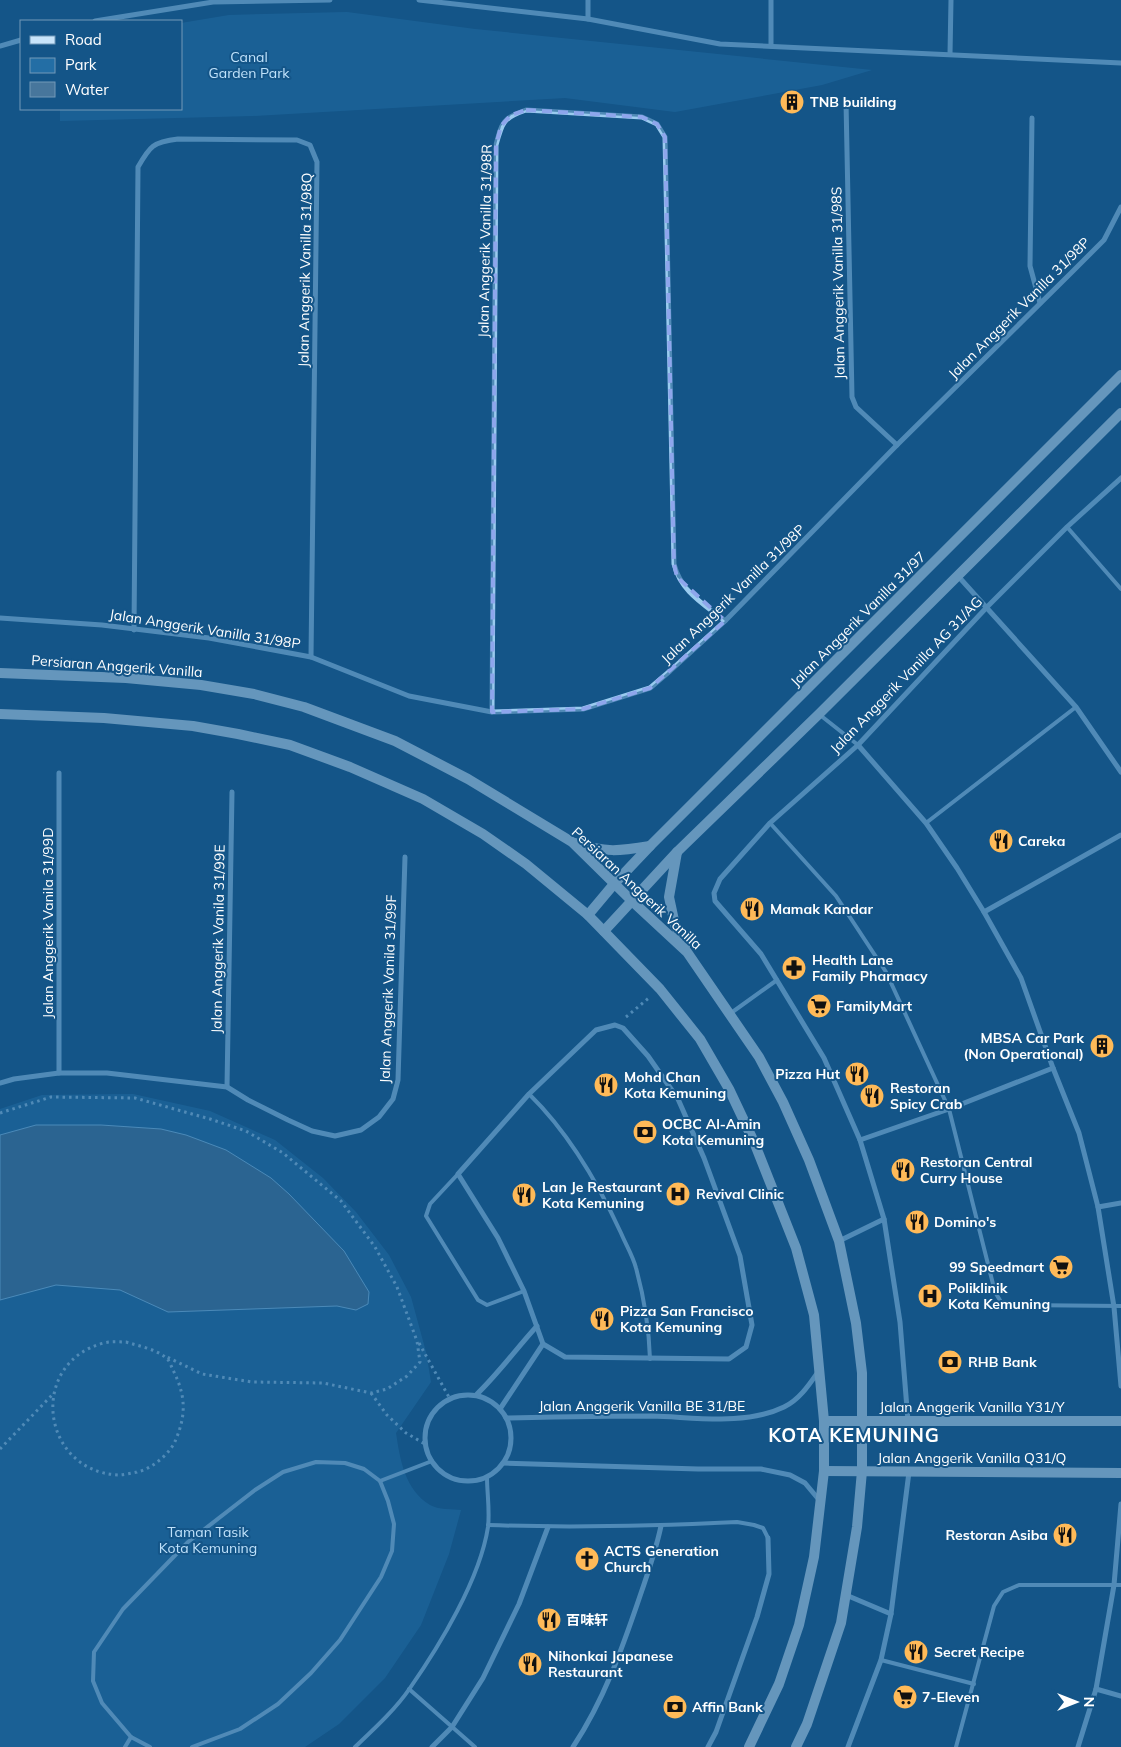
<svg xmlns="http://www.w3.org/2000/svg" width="1121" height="1747" font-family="Mulish,'Noto Sans SC',sans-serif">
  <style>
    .green { fill: #236ea5 }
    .water { fill: #47769c; stroke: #8cc8f2 }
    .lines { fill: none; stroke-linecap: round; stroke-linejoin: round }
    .path { stroke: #9acbef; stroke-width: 3; stroke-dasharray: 2.5 4; stroke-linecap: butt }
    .lane { stroke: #9acbef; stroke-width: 4 }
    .street { stroke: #9acbef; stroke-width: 5 }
    .secondary { stroke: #c8e4fa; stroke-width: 10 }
    .marked { fill: none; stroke: #8ea6ec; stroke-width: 4; stroke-dasharray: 10 6; stroke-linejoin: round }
    .labels { text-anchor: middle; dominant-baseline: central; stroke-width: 4; stroke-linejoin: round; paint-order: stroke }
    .park-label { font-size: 14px; fill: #c0e2fb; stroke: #145588 }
    .poi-label { font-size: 14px; font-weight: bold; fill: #fff; stroke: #145588; text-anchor: start }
    .street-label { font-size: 14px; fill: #fff; stroke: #145588 }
    .district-label { font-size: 19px; font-weight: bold; letter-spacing: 1px; fill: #fff; stroke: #145588 }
  </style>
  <rect width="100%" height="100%" fill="#145588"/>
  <g class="green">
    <path d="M347,12l128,17 397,41 -50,15 -147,27 -110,-14 -313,18 -192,5v-12h121v-86l48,-8z"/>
    <path d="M133,1094l77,17 65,29 48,38 33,34 33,43 22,42 15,55 5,30 -35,51c4,27 9,57 34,72 8,5 22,4 31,5l-12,44 -28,71 -36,53 -46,46 -34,23h-305v-638l42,-14z"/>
  </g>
  <path class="water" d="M36,1125h65l60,4 25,6 40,15 45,28 18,16 55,57 25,41 -1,12 -12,6 -19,-4 -169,6 -48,-22 -64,-5 -56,15v-165z"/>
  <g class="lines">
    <g class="path">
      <path d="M626,1017l24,-20"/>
      <path d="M0,1113l51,-16 84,1 75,21 36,12 37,22 58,48 34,46 22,40 20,54 3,21 -13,14 -20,13 -16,4 -48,-10 -71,-1 -50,-8 -35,-17"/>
      <path d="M126,1342c13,4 29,7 39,15 4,2 6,9 8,13 12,24 14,43 3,69 -5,14 -24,30 -39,33 -6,1 -13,3 -19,3 -78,-4 -90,-113 -14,-132 7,-2 15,-1 22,-1z"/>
      <path d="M419,1343l31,56"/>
      <path d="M371,1393l16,22 19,18 19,11"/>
      <path d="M0,1449l53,-55"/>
    </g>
    <g class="lane">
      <path d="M1067,527l54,62"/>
      <path d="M820,715l38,30"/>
      <path d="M770,823l66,73 50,76 63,137 46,183 6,10 17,3 103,1"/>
      <path d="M926,823l150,-116"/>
      <path d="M731,1013l46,-33"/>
      <path d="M529,1094c40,39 69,89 92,139 5,12 12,23 15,35 8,29 13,61 14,91"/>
      <path d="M458,1174l-28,30 -4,12 52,84 9,5 37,-14"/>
      <path d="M380,1481l52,-20"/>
      <path d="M488,1525c83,3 166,1 249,-3l17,3 9,3 5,10"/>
      <path d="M881,1660l93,24"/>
      <path d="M409,1689l66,58"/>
      <path d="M125,1747l6,-10"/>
      <path d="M150,1747l-19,-10 -29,-34 -9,-22 1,-29 29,-43 65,-67 67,-52 28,-18 33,-10 29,1 19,6 16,12 8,20 6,23 -2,27 -11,26 -41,63 -29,33 -33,31 -38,25 -48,18"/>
      <path d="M355,1747c18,-17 41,-38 55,-59 30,-43 70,-109 78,-161 2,-16 -1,-34 -1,-50"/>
      <path d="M956,1747l38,-141 9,-14 16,-7h102"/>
    </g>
    <g class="street">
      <path d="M419,0l169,19 132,25 401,19"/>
      <path d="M588,19v-19"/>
      <path d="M95,21l118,-19 117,-2"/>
      <path d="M0,46l21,-6"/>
      <path d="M771,46v-46"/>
      <path d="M950,54l1,-54"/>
      <path d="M846,102l6,295 4,10 41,38"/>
      <path d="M1032,118l-2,148 10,37"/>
      <path d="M958,576l118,131 45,65"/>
      <path d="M0,618l102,7 107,13 102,19 98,39 83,16 91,-3 67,-21 20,-17 55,-50 172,-176 173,-171 34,-34 17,-33"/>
      <path d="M134,630l4,-463c12,-21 15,-25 40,-28l119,1 13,5 7,17 -6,495"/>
      <path d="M492,712l4,-567c6,-23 7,-27 30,-35l116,7 15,7 8,13 9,427c7,28 30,40 51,57"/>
      <path d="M858,745l68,78 31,45 27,44 37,66 32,90 26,65 19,74 16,100 7,79"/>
      <path d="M59,773v300"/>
      <path d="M984,912l137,-77"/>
      <path d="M615,1025l8,3 25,28 30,43 26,59 36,98 12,69 -6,22 -17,12 -164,-2 -22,-13 -19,-53 -26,-53 -40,-64 71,-80 67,-64z"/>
      <path d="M0,1083l14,-4 45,-6h48l120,14 21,13 40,20 24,11 23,5 26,-6 18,-13 14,-18 5,-19 7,-223"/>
      <path d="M227,1087l5,-295"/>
      <path d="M860,1140l89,-31 104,-41"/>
      <path d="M1098,1207l23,-4"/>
      <path d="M839,1241l45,-22"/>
      <path d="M476,1395c22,-21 40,-46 61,-69"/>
      <circle cx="468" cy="1438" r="43"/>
      <path d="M500,1409l43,-65"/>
      <path d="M506,1418c49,-1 97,-2 146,-2 42,1 93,10 132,-9 15,-7 25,-22 34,-35"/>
      <path d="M908,1421l-8,-99 -16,-103 -24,-79 -36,-82 -63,-104 -46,-53 -1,-8 6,-14 50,-56 88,-78 129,-138 80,-80 54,-49"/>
      <path d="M503,1463l195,6h63l29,6 15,8 15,18"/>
      <path d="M846,1595l45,19"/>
      <path d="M1096,1689l25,7"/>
      <path d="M432,1747l20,-20 31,-49 36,-74 29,-77"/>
      <path d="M573,1747c31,-47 49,-98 67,-151 8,-23 16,-46 21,-70"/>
      <path d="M708,1747l8,-15 41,-115 12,-43 -1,-36"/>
      <path d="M848,1747l33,-87 10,-46 18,-142"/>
      <path d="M1078,1747l18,-58 18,-104 7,-81"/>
    </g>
    <g class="secondary">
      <path d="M0,673l126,5 75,7 53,9 50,13 91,34 73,38 104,63 60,59 55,51 72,105 24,45 26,58 30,81 17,82 6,50v98l-5,56 -16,96 -34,101 -11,23"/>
      <path d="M0,714l104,4 89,8 45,8 52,11 60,22 73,32 60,35 43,30 62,51 72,74 40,50 29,50 25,53 42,106 18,67 10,106v50l-10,86 -15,68 -20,59 -30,63"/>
      <path d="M575,843c30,10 45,8 75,3"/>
      <path d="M677,852l-8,45 6,28 10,21"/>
      <path d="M588,915l26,-31 36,-38 471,-471"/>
      <path d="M604,931l74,-80 141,-137 302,-301"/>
      <path d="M824,1421h297"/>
      <path d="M824,1471l297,2"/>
    </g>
  </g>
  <path d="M0 0H1121V1747H0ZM526,110l116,7 15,7 8,13 9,427 3,13 48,44 -75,67 -67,21 -91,3 4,-567 5,-19 10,-11z" fill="#145588" fill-opacity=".55" fill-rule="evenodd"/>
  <path class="marked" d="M526,110l116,7 15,7 8,13 9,427 3,13 48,44 -75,67 -67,21 -91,3 4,-567 5,-19 10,-11z"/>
  <defs>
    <symbol id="building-disc" viewBox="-11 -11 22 22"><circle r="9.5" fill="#ffba58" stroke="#145588"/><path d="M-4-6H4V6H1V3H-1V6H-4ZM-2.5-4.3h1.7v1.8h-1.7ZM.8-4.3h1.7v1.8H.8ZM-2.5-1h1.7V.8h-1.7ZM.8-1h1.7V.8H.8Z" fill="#111"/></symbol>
    <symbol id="restaurant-disc" viewBox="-11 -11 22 22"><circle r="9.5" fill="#ffba58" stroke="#145588"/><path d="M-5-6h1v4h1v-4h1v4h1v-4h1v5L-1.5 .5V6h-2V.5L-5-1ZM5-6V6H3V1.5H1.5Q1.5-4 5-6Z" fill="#111"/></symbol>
    <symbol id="pharmacy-disc" viewBox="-11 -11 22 22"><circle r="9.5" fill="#ffba58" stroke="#145588"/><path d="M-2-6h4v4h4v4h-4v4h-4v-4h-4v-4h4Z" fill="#111"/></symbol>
    <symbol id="supermarket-disc" viewBox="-11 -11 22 22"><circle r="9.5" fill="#ffba58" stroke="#145588"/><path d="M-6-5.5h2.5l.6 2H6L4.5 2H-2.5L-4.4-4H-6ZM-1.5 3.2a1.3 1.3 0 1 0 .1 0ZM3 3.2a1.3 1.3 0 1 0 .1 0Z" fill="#111"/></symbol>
    <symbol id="bank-disc" viewBox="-11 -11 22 22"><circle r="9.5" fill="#ffba58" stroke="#145588"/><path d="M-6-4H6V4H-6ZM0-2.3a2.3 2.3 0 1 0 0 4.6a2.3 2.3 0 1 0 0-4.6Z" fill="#111"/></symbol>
    <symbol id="hospital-disc" viewBox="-11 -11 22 22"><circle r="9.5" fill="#ffba58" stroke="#145588"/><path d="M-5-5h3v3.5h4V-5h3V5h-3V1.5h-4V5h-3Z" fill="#111"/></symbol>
    <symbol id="church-disc" viewBox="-11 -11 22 22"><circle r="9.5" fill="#ffba58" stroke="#145588"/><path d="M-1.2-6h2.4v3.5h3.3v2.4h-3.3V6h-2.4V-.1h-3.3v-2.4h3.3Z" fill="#111"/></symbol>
  </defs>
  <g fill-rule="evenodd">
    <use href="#building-disc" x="778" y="88" width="28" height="28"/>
    <use href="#restaurant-disc" x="987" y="827" width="28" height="28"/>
    <use href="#restaurant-disc" x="738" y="895" width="28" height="28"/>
    <use href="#pharmacy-disc" x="780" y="954" width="28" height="28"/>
    <use href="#supermarket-disc" x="805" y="992" width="28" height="28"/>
    <use href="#building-disc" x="1088" y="1032" width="28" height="28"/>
    <use href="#restaurant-disc" x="843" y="1060" width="28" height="28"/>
    <use href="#restaurant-disc" x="592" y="1071" width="28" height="28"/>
    <use href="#restaurant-disc" x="858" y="1082" width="28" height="28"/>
    <use href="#bank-disc" x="631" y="1118" width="28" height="28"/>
    <use href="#restaurant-disc" x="889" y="1156" width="28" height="28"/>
    <use href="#hospital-disc" x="664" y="1180" width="28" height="28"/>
    <use href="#restaurant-disc" x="510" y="1181" width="28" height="28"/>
    <use href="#restaurant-disc" x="903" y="1208" width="28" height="28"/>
    <use href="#supermarket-disc" x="1047" y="1253" width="28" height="28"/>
    <use href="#hospital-disc" x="916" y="1282" width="28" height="28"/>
    <use href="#restaurant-disc" x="588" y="1305" width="28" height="28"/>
    <use href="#bank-disc" x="936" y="1348" width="28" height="28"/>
    <use href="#restaurant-disc" x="1051" y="1521" width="28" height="28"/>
    <use href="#church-disc" x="573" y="1545" width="28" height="28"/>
    <use href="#restaurant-disc" x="535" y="1606" width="28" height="28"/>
    <use href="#restaurant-disc" x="902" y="1638" width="28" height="28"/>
    <use href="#restaurant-disc" x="516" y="1650" width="28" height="28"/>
    <use href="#supermarket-disc" x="891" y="1683" width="28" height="28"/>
    <use href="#bank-disc" x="661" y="1693" width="28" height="28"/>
  </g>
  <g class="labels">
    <g class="park-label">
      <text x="249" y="57">Canal<tspan x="249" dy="16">Garden Park</tspan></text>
      <text x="208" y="1532">Taman Tasik<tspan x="208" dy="16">Kota Kemuning</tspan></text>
    </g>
    <g class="poi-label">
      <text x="810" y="102">TNB building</text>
      <text x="1018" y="841">Careka</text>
      <text x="770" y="909">Mamak Kandar</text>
      <text x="812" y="960">Health Lane<tspan x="812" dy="16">Family Pharmacy</tspan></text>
      <text x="836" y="1006">FamilyMart</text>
      <text x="1084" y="1038" text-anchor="end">MBSA Car Park<tspan x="1084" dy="16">(Non Operational)</tspan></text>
      <text x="840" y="1074" text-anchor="end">Pizza Hut</text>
      <text x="624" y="1077">Mohd Chan<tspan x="624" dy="16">Kota Kemuning</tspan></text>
      <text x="890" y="1088">Restoran<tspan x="890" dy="16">Spicy Crab</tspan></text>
      <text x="662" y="1124">OCBC Al-Amin<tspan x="662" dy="16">Kota Kemuning</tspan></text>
      <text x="920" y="1162">Restoran Central<tspan x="920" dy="16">Curry House</tspan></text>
      <text x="542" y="1187">Lan Je Restaurant<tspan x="542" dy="16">Kota Kemuning</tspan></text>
      <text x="696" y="1194">Revival Clinic</text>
      <text x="934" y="1222">Domino's</text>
      <text x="1044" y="1267" text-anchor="end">99 Speedmart</text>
      <text x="948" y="1288">Poliklinik<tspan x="948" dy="16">Kota Kemuning</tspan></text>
      <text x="620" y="1311">Pizza San Francisco<tspan x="620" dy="16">Kota Kemuning</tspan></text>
      <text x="968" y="1362">RHB Bank</text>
      <text x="1048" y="1535" text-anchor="end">Restoran Asiba</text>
      <text x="604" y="1551">ACTS Generation<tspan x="604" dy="16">Church</tspan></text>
      <text x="566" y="1620">百味轩</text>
      <text x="934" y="1652">Secret Recipe</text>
      <text x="548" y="1656">Nihonkai Japanese<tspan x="548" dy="16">Restaurant</tspan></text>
      <text x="922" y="1697">7-Eleven</text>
      <text x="692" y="1707">Affin Bank</text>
    </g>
    <g class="street-label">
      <text transform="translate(485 241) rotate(-89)">Jalan Anggerik Vanilla 31/98R</text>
      <text transform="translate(305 270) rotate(-89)">Jalan Anggerik Vanilla 31/98Q</text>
      <text transform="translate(838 283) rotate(-91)">Jalan Anggerik Vanilla 31/98S</text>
      <text transform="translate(1019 308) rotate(-45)">Jalan Anggerik Vanilla 31/98P</text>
      <text transform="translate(733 594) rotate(-44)">Jalan Anggerik Vanilla 31/98P</text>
      <text transform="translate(858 619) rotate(-45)">Jalan Anggerik Vanilla 31/97</text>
      <text transform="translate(205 629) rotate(9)">Jalan Anggerik Vanilla 31/98P</text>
      <text transform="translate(117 666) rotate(4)">Persiaran Anggerik Vanilla</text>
      <text transform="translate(906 675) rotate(-46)">Jalan Anggerik Vanilla AG 31/AG</text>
      <text transform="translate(637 888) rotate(43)">Persiaran Anggerik Vanilla</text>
      <text transform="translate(48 923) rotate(-90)">Jalan Anggerik Vanila 31/99D</text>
      <text transform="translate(218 939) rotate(-89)">Jalan Anggerik Vanila 31/99E</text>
      <text transform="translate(388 989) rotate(-88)">Jalan Anggerik Vanila 31/99F</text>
      <text x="642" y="1406">Jalan Anggerik Vanilla BE 31/BE</text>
      <text x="972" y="1407">Jalan Anggerik Vanilla Y31/Y</text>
      <text x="972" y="1458">Jalan Anggerik Vanilla Q31/Q</text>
    </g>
    <g class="district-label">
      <text x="854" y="1435">KOTA KEMUNING</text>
    </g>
  </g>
  <rect x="20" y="20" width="162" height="90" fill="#145588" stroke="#7299b8"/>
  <rect x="30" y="36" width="25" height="8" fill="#c8e4fa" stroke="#7299b8"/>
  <text x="65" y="45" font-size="15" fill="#ffffff">Road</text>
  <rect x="30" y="58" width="25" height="15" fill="#236ea5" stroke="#7299b8"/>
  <text x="65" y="70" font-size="15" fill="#ffffff">Park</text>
  <rect x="30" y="82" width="25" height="15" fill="#47769c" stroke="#7299b8"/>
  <text x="65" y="95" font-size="15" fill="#ffffff">Water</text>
  <g transform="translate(1076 1702) rotate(90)" stroke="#145588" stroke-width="4" paint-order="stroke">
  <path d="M0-4L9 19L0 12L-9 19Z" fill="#ffffff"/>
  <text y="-8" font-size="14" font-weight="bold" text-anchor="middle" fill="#ffffff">N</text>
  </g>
</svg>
